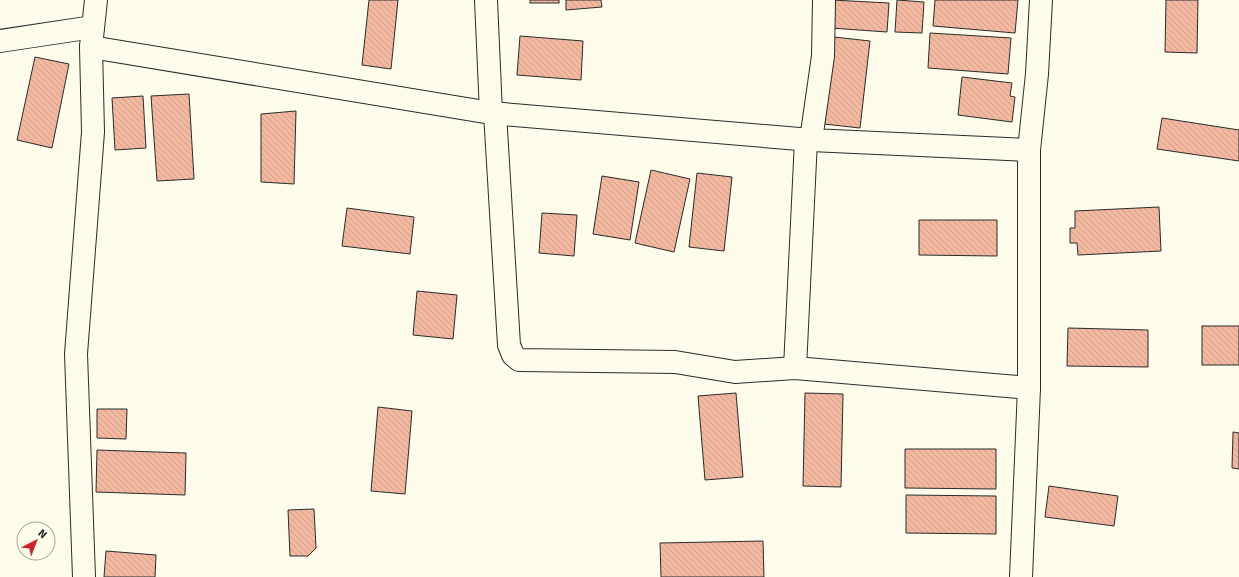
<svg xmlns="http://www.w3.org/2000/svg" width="1239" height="577" font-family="Signika,sans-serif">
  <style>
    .building { fill: url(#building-back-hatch); stroke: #2b2b2b }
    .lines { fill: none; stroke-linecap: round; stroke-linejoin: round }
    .minor-casing { stroke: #2b2b2b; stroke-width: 24 }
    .minor { stroke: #fdfbea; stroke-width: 22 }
  </style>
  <defs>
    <pattern id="building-back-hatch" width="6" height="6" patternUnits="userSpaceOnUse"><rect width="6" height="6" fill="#f2b8a0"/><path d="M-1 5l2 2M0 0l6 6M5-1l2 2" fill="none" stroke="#d09e8a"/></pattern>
  </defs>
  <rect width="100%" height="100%" fill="#fdfbea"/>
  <g class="building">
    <path d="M369,0h29l-7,69 -29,-4z"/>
    <rect x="530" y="0" width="29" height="3"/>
    <path d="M566,0h35l1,7 -36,3z"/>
    <path d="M832,0l57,3 -2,29 -56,-4z"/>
    <path d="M897,0l27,2 -2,31 -27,-1z"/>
    <path d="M935,0h83l-3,33 -82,-7z"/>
    <path d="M1166,0h32l-1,53 -32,-1z"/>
    <path d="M930,33l81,5 -3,36 -80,-6z"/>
    <path d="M520,36l63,5 -2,39 -64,-5z"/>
    <path d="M834,37l36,4 -10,87 -36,-4z"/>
    <path d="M35,57l34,7 -17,84 -35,-8z"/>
    <path d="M962,77l50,6 -2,13 5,1 -3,25 -54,-7z"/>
    <path d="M189,94l5,85 -37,2 -6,-85z"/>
    <path d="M143,96l3,52 -31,2 -3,-52z"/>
    <path d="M296,111l-2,73 -33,-2v-68z"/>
    <path d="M1162,118l77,12v31l-82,-12z"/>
    <path d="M651,170l39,9 -16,73 -39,-9z"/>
    <path d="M697,173l35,4 -8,74 -35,-4z"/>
    <path d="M602,176l37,6 -9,58 -37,-6z"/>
    <path d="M1159,207l2,44 -83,4 -1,-12h-7v-15h5v-17z"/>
    <path d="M347,208l67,9 -4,37 -68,-8z"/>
    <path d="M542,213l35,2 -3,41 -35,-3z"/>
    <path d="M919,220h78v36l-78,-1z"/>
    <path d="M417,291l40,4 -4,44 -40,-4z"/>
    <rect x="1202" y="326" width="37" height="39"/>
    <path d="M1068,328l80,2v37l-81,-1z"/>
    <path d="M736,393l7,84 -38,3 -7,-84z"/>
    <path d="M805,393l38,1 -2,93 -38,-1z"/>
    <path d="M378,407l34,4 -7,83 -34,-3z"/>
    <path d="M97,409h30l-1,30 -29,-1z"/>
    <path d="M1233,432l6,1v36l-7,-1z"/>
    <path d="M905,449h91v40l-91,-1z"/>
    <path d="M97,450l89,3 -1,42 -89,-3z"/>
    <path d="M1049,486l69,10 -4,30 -69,-9z"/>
    <path d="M906,495l90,1v38l-90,-1z"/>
    <path d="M314,509l2,39 -8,8h-18l-2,-46z"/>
    <path d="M763,541l1,36h-103l-1,-34z"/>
    <path d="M106,551l50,4 -1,22h-51z"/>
  </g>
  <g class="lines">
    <defs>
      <g id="minor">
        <path d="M486,0l5,113"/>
        <path d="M824,0l-1,56 -12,84 218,10"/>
        <path d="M0,41l93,-14"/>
        <path d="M91,47l400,66 320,27"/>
        <path d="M495,113l14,232 4,10 6,5 156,2 60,10 60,-4 234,20"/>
        <path d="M795,368l11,-228"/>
        <path d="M84,577l-8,-223 17,-222 -2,-85 5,-47"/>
        <path d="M1021,577l8,-189v-238l8,-76 4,-74"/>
      </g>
    </defs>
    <use href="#minor" class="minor-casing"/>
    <use href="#minor" class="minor"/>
  </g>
  <g transform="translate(36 541) rotate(42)"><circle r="19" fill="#fdfbea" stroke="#a9a89e"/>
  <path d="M0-3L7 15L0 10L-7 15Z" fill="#c62828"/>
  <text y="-6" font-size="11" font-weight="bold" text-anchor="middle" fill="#2b2b2b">N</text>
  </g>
</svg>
